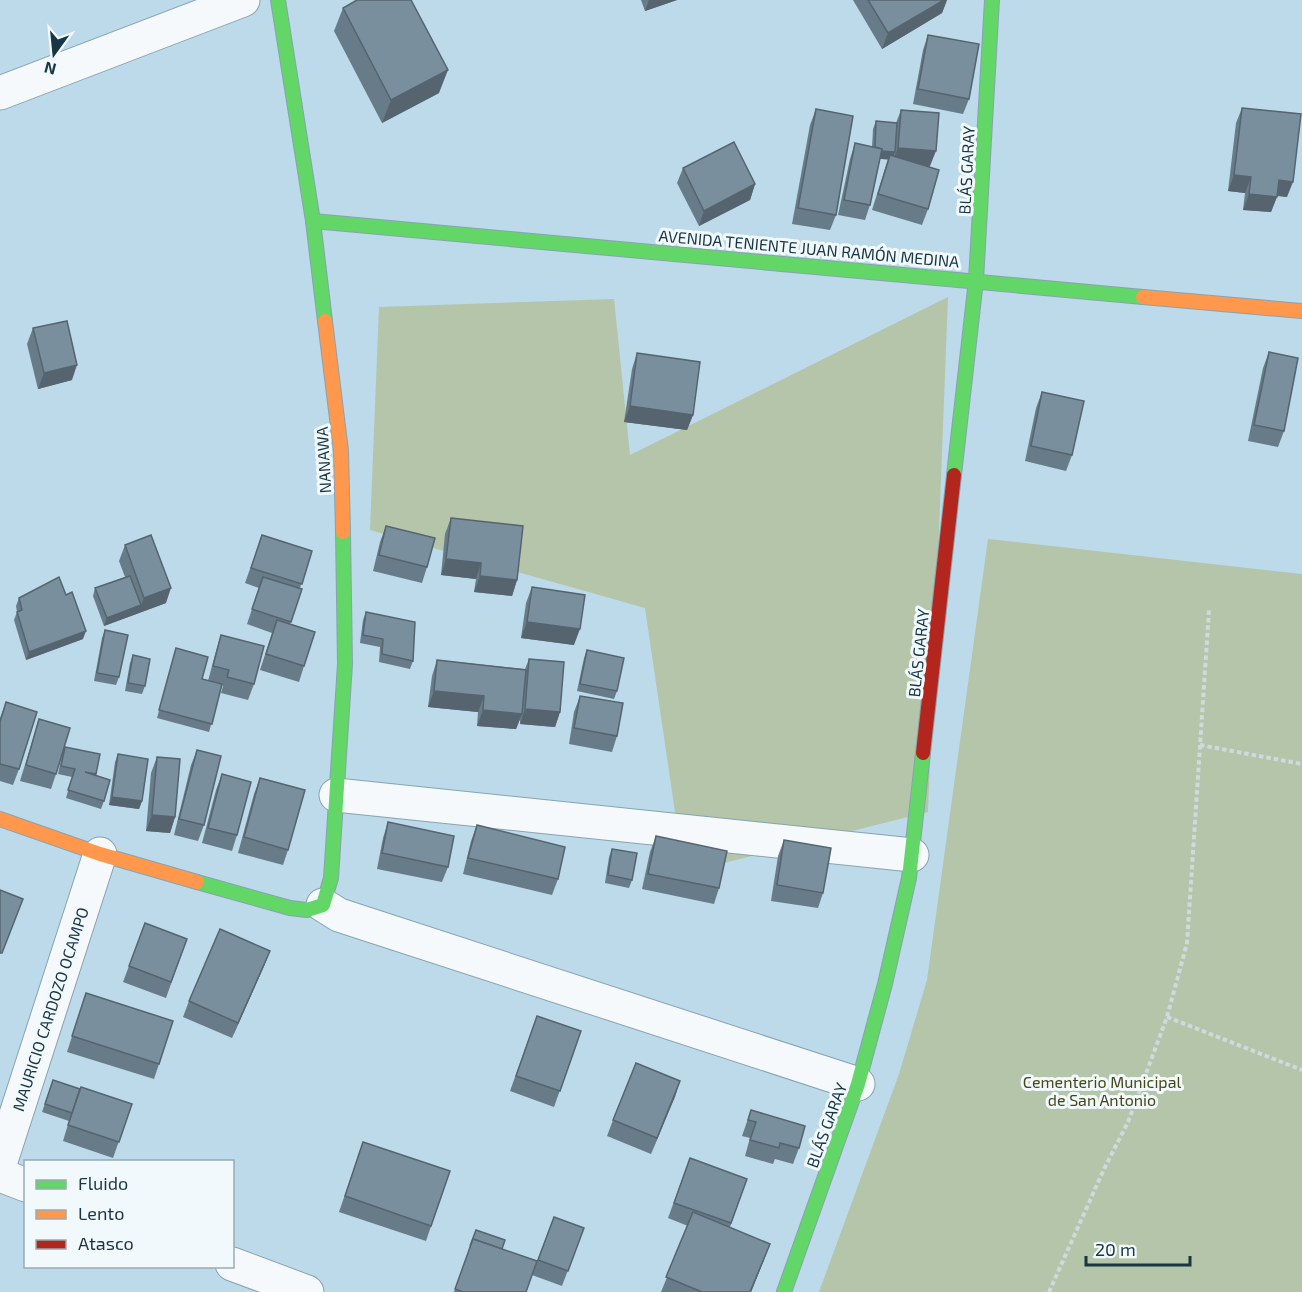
<svg xmlns="http://www.w3.org/2000/svg" width="1302" height="1292" font-family="'Exo 2',sans-serif">
  <style>
    .green { fill: #b4c5a9 }
    .lines { fill: none; stroke-linecap: round; stroke-linejoin: round }
    .street-casing { stroke: #88a3b1; stroke-width: 35 }
    .fast-casing { stroke: #88a3b1; stroke-width: 16 }
    .slow-casing { stroke: #88a3b1; stroke-width: 16 }
    .jam-casing { stroke: #88a3b1; stroke-width: 16 }
    .path { stroke: #cfd9de; stroke-width: 4; stroke-dasharray: 4.5 3; stroke-linecap: butt }
    .street { stroke: #f5f9fc; stroke-width: 33 }
    .fast { stroke: #63d668; stroke-width: 14 }
    .slow { stroke: #ff974d; stroke-width: 14 }
    .jam { stroke: #b3261e; stroke-width: 14 }
    .wall { fill: #687b88 }
    .shaded-wall { fill: #55646f }
    .building { fill: #798f9e; stroke: #55646f; stroke-width: 1.5 }
    .labels { text-anchor: middle; dominant-baseline: central; stroke-width: 6; stroke-linejoin: round; paint-order: stroke }
    .street-label { font-size: 16px; fill: #193644; stroke: #f2f9fc }
    .park-label { font-size: 16px; fill: #464817; stroke: #f2f9fc }
  </style>
  <rect width="100%" height="100%" fill="#bcdaea"/>
  <g class="green">
    <path d="M948,297l-20,515 -244,61 -39,-265 -275,-78 9,-223 235,-8 16,156z"/>
    <path d="M988,539l314,35v718h-483l80,-218 28,-94z"/>
  </g>
  <g class="lines">
    <defs>
      <g id="street">
        <path d="M0,93l243,-93"/>
        <path d="M336,795l576,60"/>
        <path d="M323,905l16,10 519,169"/>
        <path d="M0,1164l100,-310"/>
        <path d="M0,1175l26,10"/>
        <path d="M232,1264l75,28"/>
      </g>
      <g id="fast">
        <path d="M278,0l35,221 12,100"/>
        <path d="M313,221l830,76"/>
        <path d="M954,475l22,-195 16,-280"/>
        <path d="M197,882l93,26 17,2 16,-5 8,-27 14,-214 -2,-132"/>
        <path d="M784,1292l74,-208 27,-100 24,-106 14,-125"/>
      </g>
      <g id="slow">
        <path d="M1143,297l159,14"/>
        <path d="M325,321l16,130 2,81"/>
        <path d="M0,819l100,35 97,28"/>
      </g>
      <path id="jam" d="M923,753l31,-278"/>
    </defs>
    <use href="#street" class="street-casing"/>
    <use href="#fast" class="fast-casing"/>
    <use href="#slow" class="slow-casing"/>
    <use href="#jam" class="jam-casing"/>
    <g class="path">
      <path d="M1200,745l102,19"/>
      <path d="M1167,1017l135,53"/>
      <path d="M1049,1292l55,-123 24,-47 39,-105 20,-74 22,-333"/>
    </g>
    <use href="#street" class="street"/>
    <use href="#fast" class="fast"/>
    <use href="#slow" class="slow"/>
    <use href="#jam" class="jam"/>
  </g>
  <g class="wall">
    <path d="M641,0h36l-32,11z"/>
    <path d="M853,0h94l-5,13 -60,36z"/>
    <path d="M343,8l96,85 -57,30 -48,-92z"/>
    <path d="M928,35l41,64 -6,15 -50,-10 10,-54z"/>
    <path d="M1242,108l45,89 -10,-1 -6,16 -28,-2 2,-17 -17,-2 8,-68z"/>
    <path d="M816,109l20,106 -6,15 -38,-6 18,-99z"/>
    <path d="M901,110l29,56 -2,43 -6,16 -50,-15 16,-51h-8l-10,46 -5,15 -27,-5 12,-56 5,-16 17,4 1,-18 3,-8 20,2z"/>
    <path d="M683,168l72,16 -5,16 -51,26 -22,-43z"/>
    <path d="M33,328l39,52 -34,9 -11,-45z"/>
    <path d="M1269,352l15,79 -6,16 -30,-6 15,-73z"/>
    <path d="M637,353l56,62 -6,15 -63,-8 8,-53z"/>
    <path d="M1042,392l30,63 -6,16 -41,-10 11,-53z"/>
    <path d="M451,518l66,62 -5,16 -38,-4 2,-13 -35,-4 4,-41z"/>
    <path d="M386,526l41,41 -5,16 -49,-12 7,-29z"/>
    <path d="M262,535l50,16 -12,37 2,1 -12,35 14,42 -5,16 -39,-12 12,-37 -25,-9 12,-36 -14,-5z"/>
    <path d="M125,545l41,58 -62,23 -11,-30 2,-8 30,-11 -6,-16z"/>
    <path d="M532,587l42,58 -53,-7 5,-35z"/>
    <path d="M66,595l17,44 -57,21 -12,-40 3,-8 -1,-6 3,-8z"/>
    <path d="M366,612l47,49 -3,8 -31,-7 1,-15 -20,-4 3,-23z"/>
    <path d="M105,630l14,47 -3,8 -22,-4 8,-43z"/>
    <path d="M221,635l33,49 -6,16 -27,-7 2,-7 -1,-1 -13,47 -52,-14 19,-70 26,31 6,2 8,-30z"/>
    <path d="M587,650l30,41 -3,8 -37,-8 7,-33z"/>
    <path d="M133,655l12,31 -3,8 -17,-3 5,-28z"/>
    <path d="M529,659l31,53 -5,15 -35,-3v-5l-4,10 -39,-3 1,-14 -50,-5 4,-31 5,-16 88,9z"/>
    <path d="M580,696l37,40 -5,16 -43,-8 5,-32z"/>
    <path d="M6,702l13,67 -6,16 -13,-4v-63z"/>
    <path d="M39,719l17,55 -5,15 -31,-8z"/>
    <path d="M65,747l30,28 9,26 -3,8 -35,-11 6,-21 -14,-3 4,-19z"/>
    <path d="M197,750l7,75 -6,16 -24,-6 17,-70z"/>
    <path d="M118,754l24,47 -3,8 -30,-4 6,-43z"/>
    <path d="M157,757l18,60 -5,16 -24,-2 5,-58z"/>
    <path d="M222,774l15,61 -5,16 -30,-8 14,-53z"/>
    <path d="M260,778l28,72 -5,15 -45,-12 16,-59z"/>
    <path d="M388,822l60,45 -6,15 -65,-13 6,-31z"/>
    <path d="M477,825l81,54 -6,16 -89,-21 8,-33z"/>
    <path d="M656,836l63,52 -5,16 -72,-15 8,-37z"/>
    <path d="M784,840l39,53 -5,15 -47,-7 7,-45z"/>
    <path d="M612,849l20,31 -3,8 -24,-5 4,-26z"/>
    <path d="M145,923l42,16 -21,59 -43,-16z"/>
    <path d="M270,951l-6,15 -32,72 -49,-21 6,-16z"/>
    <path d="M86,993l73,71 -5,15 -87,-27z"/>
    <path d="M537,1016l44,15 -27,76 -44,-16z"/>
    <path d="M53,1080l27,9 52,15 -19,54 -50,-17 6,-20 -27,-9z"/>
    <path d="M680,1081l-29,73 -44,-18 6,-16z"/>
    <path d="M751,1110l48,38 -6,16 -18,-5 -2,5 -28,-8 5,-18 -8,-2z"/>
    <path d="M363,1142l87,29 -24,70 -87,-29z"/>
    <path d="M690,1158l57,21 -17,48 34,33 -13,32h-90l27,-66 -20,-8z"/>
    <path d="M554,1217l30,11 -22,58 -30,-11 -6,17h-72l22,-62 26,19 35,12z"/>
  </g>
  <g class="shaded-wall">
    <path d="M649,0h28l-32,11z"/>
    <path d="M944,0h3l-5,13 -60,36 6,-16z"/>
    <path d="M448,70l-9,23 -57,30 9,-23z"/>
    <path d="M898,148l38,3 -6,15 -38,-3z"/>
    <path d="M874,150l21,2 -3,8 -21,-2z"/>
    <path d="M1234,175l17,2 -6,16 -17,-2z"/>
    <path d="M1279,180l14,2 -6,15 -14,-2z"/>
    <path d="M755,184l-5,16 -51,26 5,-15z"/>
    <path d="M1249,194l28,3 -6,15 -28,-2z"/>
    <path d="M77,365l-5,15 -34,9 6,-16z"/>
    <path d="M630,406l63,9 -6,15 -63,-8z"/>
    <path d="M446,559l35,4 -5,16 -35,-4z"/>
    <path d="M480,576l37,4 -5,16 -38,-4z"/>
    <path d="M171,588l-5,15 -62,23 3,-8 34,-13 3,-7z"/>
    <path d="M527,622l53,7 -6,16 -53,-7z"/>
    <path d="M86,631l-3,8 -57,21 3,-8z"/>
    <path d="M434,691l50,5 -6,16 -50,-5z"/>
    <path d="M525,709l35,3 -5,15 -35,-3z"/>
    <path d="M483,710l39,4 -6,15 -39,-3z"/>
    <path d="M112,797l30,4 -3,8 -30,-4z"/>
    <path d="M152,815l23,2 -5,16 -24,-2z"/>
    <path d="M270,951l-6,15 -32,72 6,-15z"/>
    <path d="M680,1081l-5,16 -24,57 6,-16z"/>
    <path d="M770,1244l-19,48h-1z"/>
  </g>
  <g class="building">
    <path d="M357,0h54l37,70 -57,30 -48,-92z"/>
    <path d="M868,0h76l-56,33z"/>
    <path d="M928,35l51,9 -10,55 -51,-10z"/>
    <path d="M1242,108l59,6 -8,68 -14,-2 -2,17 -28,-3 2,-17 -17,-2z"/>
    <path d="M816,109l37,7 -17,99 -38,-7z"/>
    <path d="M901,110l38,3 -3,38 -38,-3z"/>
    <path d="M876,121l21,2 -2,29 -14,-1 1,-2 -7,-2z"/>
    <path d="M734,142l21,42 -51,27 -21,-43z"/>
    <path d="M855,143l27,6 -12,56 -26,-5z"/>
    <path d="M890,155l49,15 -11,39 -50,-15z"/>
    <path d="M67,321l10,44 -33,8 -11,-45z"/>
    <path d="M1269,352l29,6 -14,73 -30,-6z"/>
    <path d="M637,353l63,9 -7,53 -63,-9z"/>
    <path d="M1042,392l42,9 -12,54 -41,-9z"/>
    <path d="M451,518l72,8 -6,54 -37,-4 1,-13 -35,-4z"/>
    <path d="M386,526l49,12 -8,29 -48,-12z"/>
    <path d="M151,535l20,53 -27,10 -19,-53z"/>
    <path d="M262,535l50,16 -10,33 -51,-16z"/>
    <path d="M130,576l11,29 -34,13 -12,-30z"/>
    <path d="M59,577l7,18 6,-3 14,39 -57,21 -12,-40 5,-2 -3,-12z"/>
    <path d="M263,577l39,12 -11,33 -39,-13z"/>
    <path d="M532,587l53,8 -5,34 -53,-7z"/>
    <path d="M366,612l49,10 -2,39 -31,-7 1,-15 -20,-4z"/>
    <path d="M277,620l38,12 -11,34 -38,-12z"/>
    <path d="M105,630l23,5 -9,42 -22,-4z"/>
    <path d="M221,635l43,11 -10,38 -27,-7 2,-7 -16,-4z"/>
    <path d="M176,648l32,9 -6,22 20,5 -10,40 -53,-14z"/>
    <path d="M587,650l37,8 -7,33 -37,-7z"/>
    <path d="M133,655l17,4 -5,27 -17,-3z"/>
    <path d="M529,659l35,3 -4,50 -35,-3z"/>
    <path d="M437,660l89,10 -4,44 -39,-4 1,-14 -50,-5z"/>
    <path d="M580,696l43,7 -6,33 -43,-8z"/>
    <path d="M6,702l31,10 -18,57 -19,-5v-42z"/>
    <path d="M39,719l31,9 -14,46 -30,-9z"/>
    <path d="M65,747l35,7 -4,20 -11,-2 25,8 -6,21 -36,-11 7,-21 -14,-3z"/>
    <path d="M197,750l24,6 -17,69 -25,-6z"/>
    <path d="M118,754l30,5 -6,42 -30,-4z"/>
    <path d="M157,757l23,2 -5,58 -23,-2z"/>
    <path d="M222,774l29,8 -14,53 -29,-7z"/>
    <path d="M260,778l45,12 -17,60 -44,-13z"/>
    <path d="M388,822l66,14 -6,31 -66,-14z"/>
    <path d="M477,825l88,22 -7,32 -90,-21z"/>
    <path d="M656,836l71,15 -8,37 -71,-14z"/>
    <path d="M784,840l47,8 -8,45 -46,-8z"/>
    <path d="M612,849l25,4 -5,27 -24,-5z"/>
    <path d="M0,890l23,9 -21,54h-2z"/>
    <path d="M145,923l42,16 -16,43 -42,-16z"/>
    <path d="M220,929l50,22 -32,72 -49,-22z"/>
    <path d="M86,993l87,28 -14,43 -87,-28z"/>
    <path d="M537,1016l44,15 -21,60 -44,-15z"/>
    <path d="M636,1063l44,18 -23,57 -44,-18z"/>
    <path d="M53,1080l27,9 -8,24 -27,-9z"/>
    <path d="M81,1087l51,17 -13,38 -51,-17z"/>
    <path d="M751,1110l54,16 -6,22 -19,-5 -1,5 -29,-8 6,-18 -8,-2z"/>
    <path d="M363,1142l87,29 -19,55 -86,-30z"/>
    <path d="M690,1158l57,21 -16,44 -57,-20z"/>
    <path d="M693,1212l77,32 -20,48h-48l-36,-15z"/>
    <path d="M554,1217l30,11 -16,43 -30,-11z"/>
    <path d="M476,1230l29,10 -3,9 -29,-10 -3,7z"/>
    <path d="M473,1239l64,22 -11,31h-63l-8,-3z"/>
  </g>
  <g class="labels">
    <g class="street-label">
      <text transform="translate(966 170) rotate(-87)">BLÁS GARAY</text>
      <text transform="translate(809 248) rotate(5)">AVENIDA TENIENTE JUAN RAMÓN MEDINA</text>
      <text transform="translate(323 460) rotate(-93)">NANAWA</text>
      <text transform="translate(918 653) rotate(-84)">BLÁS GARAY</text>
      <text transform="translate(50 1009) rotate(-72)">MAURICIO CARDOZO OCAMPO</text>
      <text transform="translate(826 1125) rotate(-70)">BLÁS GARAY</text>
    </g>
    <g class="park-label">
      <text x="1102" y="1081">Cementerio Municipal<tspan x="1102" dy="18">de San Antonio</tspan></text>
    </g>
  </g>
  <rect x="24" y="1160" width="210" height="108" fill="#f2f9fc" stroke="#9babb2" stroke-width="1.5"/>
  <rect x="36" y="1180" width="30" height="9" fill="#63d668" stroke="#9babb2" stroke-width="1.5"/>
  <text x="78" y="1190" font-size="18" fill="#193644">Fluido</text>
  <rect x="36" y="1210" width="30" height="9" fill="#ff974d" stroke="#9babb2" stroke-width="1.5"/>
  <text x="78" y="1220" font-size="18" fill="#193644">Lento</text>
  <rect x="36" y="1240" width="30" height="9" fill="#b3261e" stroke="#9babb2" stroke-width="1.5"/>
  <text x="78" y="1250" font-size="18" fill="#193644">Atasco</text>
  <g transform="translate(54 54) rotate(195)" stroke="#f2f9fc" stroke-width="4.5" paint-order="stroke">
  <path d="M0-4.5L10 22L0 15L-10 22Z" fill="#193644"/>
  <text y="-9" font-size="16" font-weight="bold" text-anchor="middle" fill="#193644">N</text>
  </g>
  <path d="M1086 1256v9h104v-9" fill="none" stroke="#193644" stroke-width="3"/>
  <text x="1095" y="1256" font-size="18" fill="#193644" stroke="#f2f9fc" stroke-width="4.5" paint-order="stroke">20 m</text>
</svg>
